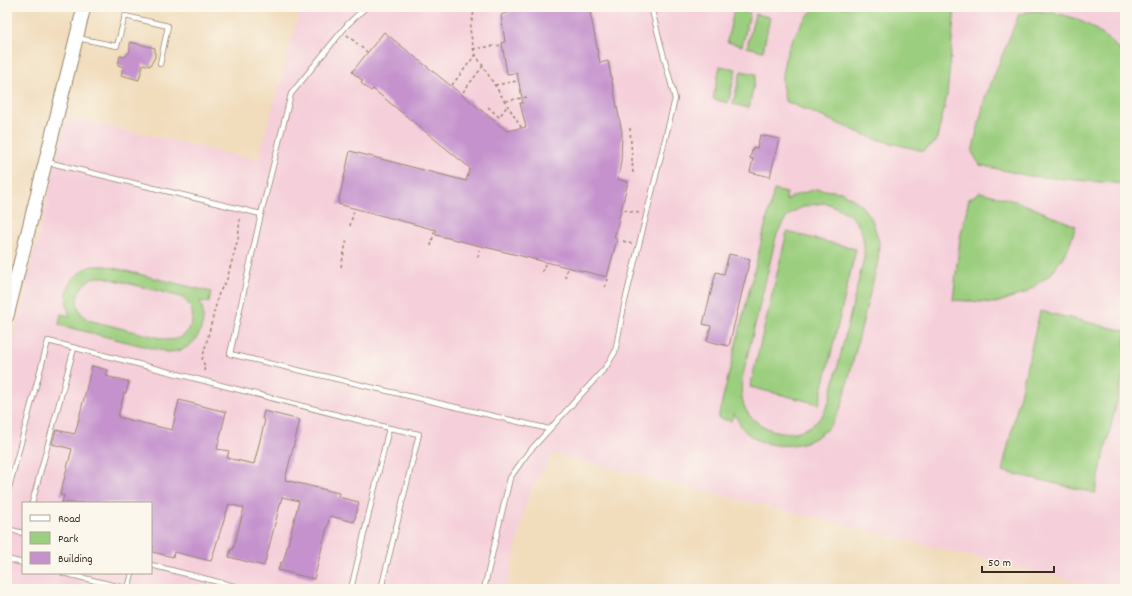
<svg xmlns="http://www.w3.org/2000/svg" width="1132" height="596" font-family="Dekko,sans-serif">
  <style>
    .built { fill: #f5cfda; fill-rule: evenodd }
    .green { fill: #9bce7e; stroke: #6b7c4e; fill-rule: evenodd }
    .building { fill: #c592cd }
    .lines { fill: none; stroke-linecap: round; stroke-linejoin: round }
    .lane-casing { stroke: #96836c; stroke-width: 6 }
    .secondary-casing { stroke: #96836c; stroke-width: 15 }
    .path { stroke: #96836c; stroke-width: 1.5; stroke-dasharray: 3 3; stroke-linecap: butt }
    .lane { stroke: #fff; stroke-width: 4.5 }
    .secondary { stroke: #fff; stroke-width: 13 }
  </style>
  <rect width="100%" height="100%" fill="#fbf7ec"/>
  <filter id="ink" filterUnits="userSpaceOnUse"><feTurbulence type="fractalNoise" baseFrequency=".025" numOctaves="2"/><feDisplacementMap in="SourceGraphic" scale="8" xChannelSelector="R" yChannelSelector="G"/><feConvolveMatrix kernelMatrix="1 2 1 2 8 2 1 2 1" color-interpolation-filters="sRGB"/></filter>
  <filter id="wash" filterUnits="userSpaceOnUse"><feTurbulence type="fractalNoise" baseFrequency=".012" numOctaves="4" result="noise"/><feDisplacementMap in="SourceGraphic" scale="16" xChannelSelector="R" yChannelSelector="G"/><feGaussianBlur stdDeviation="0.9" result="paint"/><feColorMatrix in="noise" values="0 0 0 0 0 0 0 0 0 0 0 0 0 0 0 0 0 1.4 0 .05"/><feComposite in="paint" operator="in"/></filter>
  <g filter="url(#wash)">
    <rect width="100%" height="100%" fill="#f1dcbb"/>
    <path class="built" d="M301,7h824v538l-10,44h-9l-553,-135 -24,39 -23,96 -499,-1v-224l60,-247 191,43zM23,503h128v70h-128z"/>
    <g class="green">
      <path d="M816,7h139l-8,89 -11,46 -13,9 -51,-13 -87,-37c-1,-7 -3,-14 -3,-22 1,-25 15,-55 34,-72z"/>
      <path d="M734,9l16,4 -8,33 -15,-4z"/>
      <path d="M1032,11c39,0 68,16 93,45l-1,128 -95,-8 -49,-11 -8,-13 13,-54 34,-84z"/>
      <path d="M755,14l15,3 -7,34 -16,-4z"/>
      <path d="M720,66l16,3 -8,34 -15,-4z"/>
      <path d="M741,71l15,3 -7,34 -16,-4z"/>
      <path d="M816,189l25,3 17,10 14,17 7,23 -1,19 -36,144c-5,11 -10,21 -20,28 -21,17 -59,18 -79,-4 -3,-4 -6,-11 -9,-16l-3,8 -13,-3 56,-228 13,3 -1,8 7,-5zM826,203c29,11 40,23 38,55l-35,144c-3,5 -5,12 -9,16 -19,23 -57,17 -73,-6 -6,-10 -6,-22 -5,-33l34,-142c10,-26 24,-32 50,-34z"/>
      <path d="M980,192l39,10 57,24 -8,23 -17,25 -26,19 -29,10 -43,-3 7,-62 9,-39z"/>
      <path d="M787,232l69,17 -37,155 -69,-17z"/>
      <path d="M92,266h14l105,26 -2,11 -9,-2c10,25 -5,52 -33,51l-108,-27 2,-11 9,2c-9,-22 0,-42 22,-50zM96,277h8l77,20c21,13 11,44 -13,43l-80,-20c-18,-13 -12,-36 8,-43z"/>
      <path d="M1040,311l85,20v36l-30,126 -93,-22z"/>
    </g>
    <g id="blocks">
      <g class="building">
        <path d="M517,7h43v2l29,-2 11,56 8,-2 14,71 -1,29 -3,18 10,3 -14,56 3,1 -10,38 -171,-42v-5l-98,-26 12,-53 116,30 4,-13 -97,-79 -2,2 -10,-8 2,-2 -11,-9 32,-40 123,99 19,-4 -6,-24h3l-6,-30 -10,1 -5,-31 3,-1 -4,-27 16,-6z"/>
        <path d="M130,42l25,6v9l-5,9 -7,-2 -4,16 -18,-5 3,-8 -6,-2 2,-9 5,1 5,-6z"/>
        <path d="M760,135l19,4 -9,38 -20,-5 3,-13 -3,-1 3,-11 4,1z"/>
        <path d="M729,254l21,5 -21,87 -22,-5 4,-15 -8,-2 13,-52 8,2z"/>
        <path d="M92,366l16,4 -2,6 23,6 -3,11h-2l-6,24 54,13 7,-30 47,12 -9,37 12,2 -2,7 27,6 11,-44 -3,-1 2,-8 36,9 -15,60 54,13 -1,4 21,5 -5,20 -24,-6 -16,63 -36,-9 3,-8 2,1 16,-62 -17,-4 -18,69 -35,-9 2,-8 2,1 11,-42 -15,-4 -18,57 -37,-9 -1,5 -21,-5 1,-6h-2v-43h-89l2,-8h-4l12,-46 -20,-5 4,-14 19,4z"/>
      </g>
    </g>
  </g>
  <g filter="url(#ink)">
    <use href="#blocks" fill-opacity="0" stroke="#96836c" stroke-width="1"/>
    <g class="lines">
      <defs>
        <g id="lane">
          <path d="M77,38l40,8 8,-30 43,10 -8,38"/>
          <path d="M47,162l214,52 30,-120 56,-69 19,-18"/>
          <path d="M261,214l-31,140 319,75"/>
          <path d="M7,495l41,-154 341,87 30,6 -38,155"/>
          <path d="M32,503l42,-155"/>
          <path d="M7,529l16,4"/>
          <path d="M7,559l16,4"/>
          <path d="M151,565l95,24"/>
          <path d="M63,573l66,16"/>
          <path d="M128,589l4,-16"/>
          <path d="M351,589l38,-161"/>
          <path d="M484,589l26,-111 17,-24 79,-87 9,-15 10,-51 50,-202 -24,-92"/>
        </g>
        <path id="secondary" d="M7,316l77,-309"/>
      </defs>
      <use href="#lane" class="lane-casing"/>
      <use href="#secondary" class="secondary-casing"/>
      <g class="path">
        <path d="M475,7l-5,22 4,23 47,75"/>
        <path d="M347,35l20,17"/>
        <path d="M473,49l29,-4"/>
        <path d="M452,85l24,-31"/>
        <path d="M495,85l22,-4"/>
        <path d="M463,92l20,-26"/>
        <path d="M506,101l21,-4"/>
        <path d="M488,107l11,10 9,-12"/>
        <path d="M630,128l3,46"/>
        <path d="M624,210l15,3"/>
        <path d="M350,226l4,-16"/>
        <path d="M623,241l9,3"/>
        <path d="M431,246l4,-18"/>
        <path d="M478,257l1,-7"/>
        <path d="M341,267l6,-28"/>
        <path d="M542,272l3,-8"/>
        <path d="M565,278l2,-9"/>
        <path d="M605,287l3,-8"/>
        <path d="M204,371l1,-5 -3,-6 17,-67 8,-14 11,-40 2,-21"/>
      </g>
      <use href="#lane" class="lane"/>
      <use href="#secondary" class="secondary"/>
    </g>
  </g>
  <rect width="1132" height="596" fill="none" stroke="#fbf7ec" stroke-width="24"/>
  <rect x="22" y="502" width="130" height="72" fill="#fbf7ec" stroke="#aea59a"/>
  <rect x="30" y="515" width="20" height="6" fill="#ffffff" stroke="#aea59a"/>
  <text x="58" y="522" font-size="12" fill="#3b2a1e">Road</text>
  <rect x="30" y="532" width="20" height="12" fill="#9bce7e" stroke="#aea59a"/>
  <text x="58" y="542" font-size="12" fill="#3b2a1e">Park</text>
  <rect x="30" y="552" width="20" height="12" fill="#c592cd" stroke="#aea59a"/>
  <text x="58" y="562" font-size="12" fill="#3b2a1e">Building</text>
  <path d="M982 566v6h72v-6" fill="none" stroke="#3b2a1e" stroke-width="2"/>
  <text x="988" y="566" font-size="12" fill="#3b2a1e" stroke="#fbf7ec" stroke-width="3" paint-order="stroke">50 m</text>
</svg>
